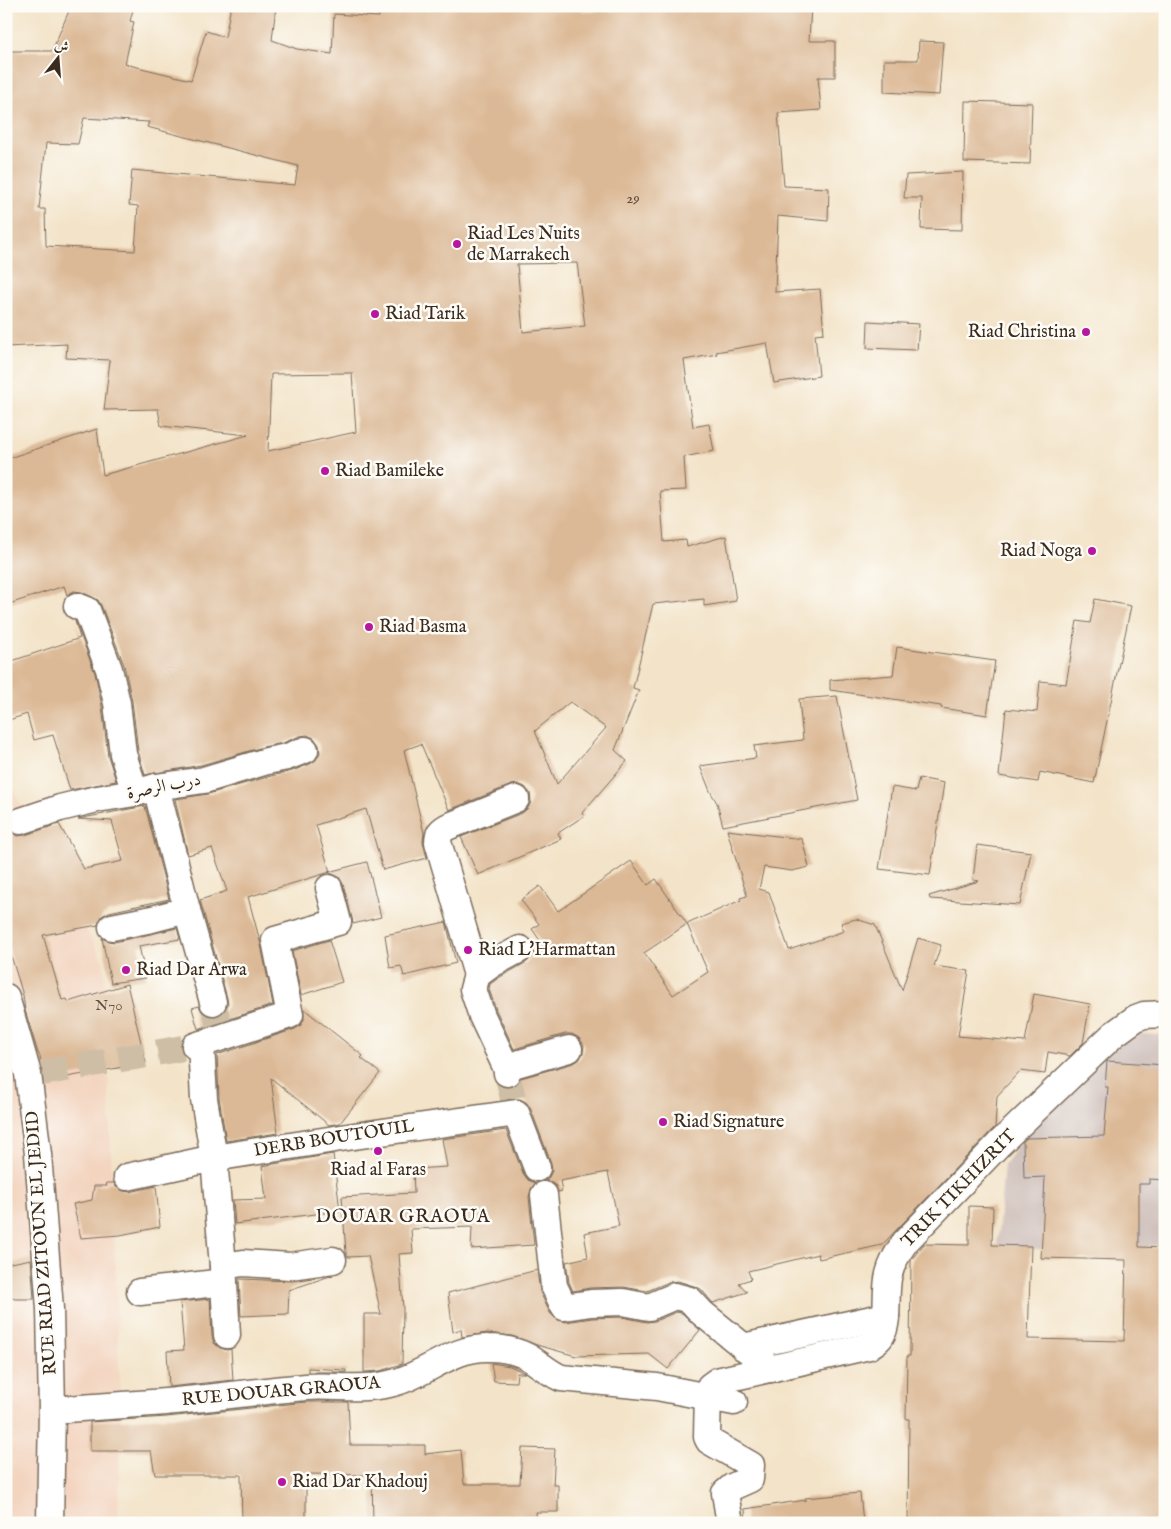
<svg xmlns="http://www.w3.org/2000/svg" width="1171" height="1529" font-family="'IM FELL English',Amiri,serif">
  <style>
    .built { fill: #f3d4bf }
    .industrial { fill: #cfc0bb }
    .building { fill: #dcb996; fill-rule: evenodd }
    .lines { fill: none; stroke-linecap: round; stroke-linejoin: round }
    .minor-tunnel { stroke: #cebea6; stroke-width: 26; stroke-dasharray: 26 13; stroke-linecap: butt }
    .minor-casing { stroke: #7b6b5a; stroke-width: 29 }
    .minor { stroke: #fff; stroke-width: 26 }
    .poi-dot { fill: #b5179e; stroke: #fdfcf7; stroke-width: 2 }
    .labels { text-anchor: middle; dominant-baseline: central; stroke-width: 5; stroke-linejoin: round; paint-order: stroke }
    .number-label { font-size: 15px; fill: #634e3c }
    .poi-label { font-size: 18px; fill: #3b2a1e; stroke: #fdfcf7; text-anchor: start }
    .street-label { font-size: 18px; fill: #3b2a1e; stroke: #fdfcf7 }
    .neighbourhood-label { font-size: 19px; letter-spacing: 1px; fill: #3b2a1e; stroke: #fdfcf7 }
  </style>
  <rect width="100%" height="100%" fill="#fdfcf7"/>
  <filter id="ink" filterUnits="userSpaceOnUse"><feTurbulence type="fractalNoise" baseFrequency=".02" numOctaves="2"/><feDisplacementMap in="SourceGraphic" scale="10" xChannelSelector="R" yChannelSelector="G"/><feConvolveMatrix kernelMatrix="1 2 1 2 8 2 1 2 1" color-interpolation-filters="sRGB"/></filter>
  <filter id="wash" filterUnits="userSpaceOnUse"><feTurbulence type="fractalNoise" baseFrequency=".0096" numOctaves="4" result="noise"/><feDisplacementMap in="SourceGraphic" scale="20" xChannelSelector="R" yChannelSelector="G"/><feGaussianBlur stdDeviation="1.12" result="paint"/><feColorMatrix in="noise" values="0 0 0 0 0 0 0 0 0 0 0 0 0 0 0 0 0 1.4 0 .05"/><feComposite in="paint" operator="in"/></filter>
  <g filter="url(#wash)">
    <rect width="100%" height="100%" fill="#f3e3c8"/>
    <path class="built" d="M6,776l98,187 17,452 -3,108h-112z"/>
    <path class="industrial" d="M1141,1034l24,1v208l-48,11 -120,-7 7,-82 83,-115z"/>
    <g id="blocks">
      <g class="building">
        <path d="M71,6h63l-4,15 4,1 -9,42 66,16 15,-49 19,6 6,-31h45l-4,34 25,9 35,5 2,-40 45,3v-11h203v6l108,-6h121l-2,35h26v36h-17l3,33 -43,3 6,73 45,2 -1,33 -50,-5 -3,76 45,-3 4,44 -9,1 4,42 -45,7 -7,-40 -51,9 1,2 -33,6 9,67 16,-3 5,27 -30,6 2,33 -26,1 4,51 22,-2 1,7 39,-11 10,65 -32,5v-7l-51,5 -20,84 6,2 -24,60 12,11 -45,52 2,3 -26,17 3,6 -83,36 -17,-38 61,-24 6,-5 3,-6 -1,-9 -5,-6 -7,-3 -7,1 -62,25 -28,-66 -17,6 20,83 -1,9 4,16 -44,12 -17,-61 -50,16 14,47 -82,25 13,48 12,60 -75,24 -6,-21 7,-2 4,7 6,3h8l6,-3 5,-8 -1,-7 -27,-98 27,-9 -15,-43 -24,7 -13,-56 33,-5 63,-18 21,-5 18,-7 6,-4 4,-7 -1,-8 -5,-7 -7,-3 -7,1 -17,7 -20,4 -62,18 -56,10 -7,-24 -6,-50 -8,-36 -23,-60 -3,-5 -16,-8 -8,-1 -7,4 -3,-9 -58,19v-146l91,-30 6,46 145,-40 -87,-9 -3,-17 -54,1 6,-50 -44,-2 1,-14 -61,3v-241l2,1 -2,-56h46zM84,118l65,4 -2,5 151,39 -3,19 -163,-15 -3,35 9,1 -3,45 -89,-5 -1,-37h-6l7,-66 32,1zM577,263l8,63 -62,6 -6,-68zM352,373l4,59 -88,19 3,-77zM570,702l36,26 -49,56 -22,-53z"/>
        <path d="M919,41l24,1 -4,53 -55,-3v-32h34z"/>
        <path d="M965,101l67,2 -2,61 -66,-2z"/>
        <path d="M963,172l-1,58 -41,-1 1,-31h-18l2,-23z"/>
        <path d="M868,321l51,3 -2,26 -50,-2z"/>
        <path d="M1095,599l36,7 -37,177 -54,-11 -2,10 -39,-6 7,-67 31,3 3,-31 26,3 11,-63 13,2z"/>
        <path d="M75,621l20,52 7,33 6,50 8,25 -46,9 -17,-55 -19,5 -7,-26 -21,7v-58l74,-25z"/>
        <path d="M897,647l98,14 -8,54 -46,-7v-2l-111,-16v-10l63,-5z"/>
        <path d="M837,696l20,104 -134,26 -6,-23 -7,-12 -10,-25 56,-8 -2,-12 49,-6 -4,-41z"/>
        <path d="M919,778l25,5 -14,92 -51,-6 13,-82 24,4z"/>
        <path d="M145,806l24,93 -60,13 -7,4 -4,9 -55,10 19,65 5,-1 1,3 59,-18 19,79 -102,18 -4,-25 -2,-3 -13,-43 -2,-15 -17,-56v-108l3,-1 2,2 7,4 7,-1 34,-11 25,45 39,-8 -11,-40 -34,-2z"/>
        <path d="M727,830l75,9 7,28 -17,4 -28,-4 -5,22 10,3 20,58 55,-19 -3,-8 15,-4 19,6 27,65 16,-52 23,7 -7,21 35,5 -11,65 67,6 9,-48 56,10 -7,39 -13,13 -22,-4 -3,22 -25,-3 -23,25 -2,31 -113,118 -63,14 -1,-5 -70,17 3,8 -12,4 8,9 -34,11 -12,-14 -7,-3 -16,-5 -9,1 -22,9 -24,-4 -33,1 -17,3 -4,-9 -3,-20 22,-5 -4,-24 35,-7 -11,-54 -48,9 2,10 -4,1 -2,-6 -6,-4 -5,-2 4,-3 3,-6 -1,-8 -21,-56 -4,-5 -6,-3 -16,1 -4,-14 10,2 7,-4 4,-6 53,-15 5,-3 4,-7 1,-8 -5,-7 -7,-4h-7l-51,15 -18,-39 -7,-21 1,-5 10,-7 27,-15 6,-7 13,-6 -14,-20 7,-5 -18,-24 19,-14 18,25 73,-50 17,24 8,-6 31,45 54,-24 -1,-2 7,-2zM687,924l21,48 -35,23 -29,-42z"/>
        <path d="M977,845l54,7 -11,53 -90,-6 -1,-3 50,-15 -6,-1z"/>
        <path d="M367,862l14,55 -28,7 -1,-6 -9,-34 -4,-7 -11,-5z"/>
        <path d="M446,922l10,41 -52,13 -3,-10 -11,2 -5,-33z"/>
        <path d="M177,928l3,11 -41,7 7,32 -35,5 -9,-45 6,3 7,1z"/>
        <path d="M329,940l13,42 -41,13 -9,-44z"/>
        <path d="M304,1009l59,47 -2,2 19,15 -40,50 -11,2 -58,-47 7,55 -52,8 -7,-44 -2,-42 78,-26 6,-4 3,-5z"/>
        <path d="M1107,1061l58,4v115l-16,-1v5h-10v63l26,1v274l-116,-2v3h-141l1,-104h-3l1,-63h3l1,-96 13,-16 45,1v-39l24,1 -1,38 39,1 -3,93 96,2 2,-81 -85,-2 4,-81 -21,1 -1,-37 4,-3 77,-2 4,-49h-3z"/>
        <path d="M506,1130l17,43 5,7 7,3 -4,6 -2,8 5,48 -63,4 1,-22 -61,2 2,24 -14,1 4,55 -1,55 -22,7 -16,1v-58h17l-13,-58 -20,1 -2,-4 -4,-56 72,-4 -1,-24 34,-2 -5,-28z"/>
        <path d="M333,1154l7,57 -105,13 -2,-24 33,-1 -4,-33z"/>
        <path d="M106,1183h8l2,4 7,4 7,1 26,-6 4,41 -40,8 -39,3 -8,-34 19,-4 2,-14h13z"/>
        <path d="M31,1259l3,40h-19l-9,-4v-31z"/>
        <path d="M537,1270l3,22 10,21 8,7 8,2 26,-4 30,-1 25,5 8,-1 21,-9 6,1 18,17 -32,39 -19,-15 -73,2 -39,-11 -25,-9 -25,-3 -25,4 -1,-8 -8,3 -5,-39z"/>
        <path d="M333,1275l-44,15 -1,24 -47,2 -2,-37 53,2z"/>
        <path d="M210,1299l2,37 2,7 6,5 7,2 4,-1 2,31 -64,7 -2,-36 17,-1 -4,-48z"/>
        <path d="M491,1363l19,3 15,7h-8l-1,9 -22,-1z"/>
        <path d="M308,1368l38,2v2h-38z"/>
        <path d="M307,1402h41l2,43h75v9l36,-4 3,34h56l2,-36 33,1 -2,36h5v27h-22l1,11h-164l-1,-48 -66,-1v49h-64l-1,-48h-86l-4,-24h-61v-29l77,-5z"/>
        <path d="M860,1493l3,30h-117l-1,-14 61,-9 -1,-2z"/>
      </g>
    </g>
  </g>
  <g filter="url(#ink)">
    <use href="#blocks" fill-opacity="0" stroke="#7b6b5a" stroke-width="1"/>
    <g class="lines">
      <g class="minor-tunnel">
        <path d="M213,1002l7,27"/>
        <path d="M42,1073l153,-27"/>
        <path d="M507,1073l8,34"/>
      </g>
      <defs>
        <g id="minor">
          <path d="M77,606l10,4 22,59 8,34 6,51 12,39"/>
          <path d="M156,787l31,123 26,92"/>
          <path d="M21,821l39,-13 37,-9 38,-6 21,-6 48,-7 63,-19 20,-4 18,-7"/>
          <path d="M112,927l40,-8 35,-9"/>
          <path d="M477,975l-39,-133c0,-8 2,-11 9,-15l69,-28"/>
          <path d="M6,997l22,77 10,80 12,155 2,101 -2,113"/>
          <path d="M201,1044l89,-29 -15,-75 63,-18 -9,-34"/>
          <path d="M195,1046l6,-2 3,55 10,59 140,-22 162,-23 21,55"/>
          <path d="M506,1067l63,-18"/>
          <path d="M507,1073l-1,-6 -24,-51 -9,-27 4,-14 15,-11 28,-15"/>
          <path d="M127,1177l87,-19 9,108 4,69"/>
          <path d="M544,1195l10,91 10,21 27,-4 32,-1 26,5 26,-11 15,4 12,13 69,56"/>
          <path d="M223,1266l20,-3 47,3 43,-6"/>
          <path d="M140,1292l84,-10"/>
          <path d="M743,1347l143,-31"/>
          <path d="M52,1410c38,-3 76,-5 114,-8 46,-4 93,-11 140,-15 28,-2 59,4 87,-4 33,-8 59,-36 95,-35 14,0 29,3 40,9 12,7 21,16 33,21l96,9 77,15"/>
          <path d="M730,1523l-5,-30 7,-6 18,-8 1,-14 -42,-24 -2,-4 1,-46 2,-5 7,-5 152,-35c4,-3 9,-5 12,-10 9,-14 3,-45 8,-62 3,-12 9,-22 16,-32l94,-98 115,-110 22,-16 8,-3 21,-1"/>
        </g>
      </defs>
      <use href="#minor" class="minor-casing"/>
      <use href="#minor" class="minor"/>
    </g>
  </g>
  <g class="poi-dot">
    <circle cx="457" cy="244" r="5"/>
    <circle cx="375" cy="314" r="5"/>
    <circle cx="1086" cy="332" r="5"/>
    <circle cx="325" cy="471" r="5"/>
    <circle cx="1092" cy="551" r="5"/>
    <circle cx="369" cy="627" r="5"/>
    <circle cx="468" cy="950" r="5"/>
    <circle cx="126" cy="970" r="5"/>
    <circle cx="663" cy="1122" r="5"/>
    <circle cx="378" cy="1151" r="5"/>
    <circle cx="282" cy="1482" r="5"/>
  </g>
  <g class="labels">
    <g class="number-label">
      <text x="633" y="198">29</text>
      <text x="109" y="1005">N70</text>
    </g>
    <g class="poi-label">
      <text x="467" y="234">Riad Les Nuits<tspan x="467" dy="21">de Marrakech</tspan></text>
      <text x="385" y="314">Riad Tarik</text>
      <text x="1076" y="332" text-anchor="end">Riad Christina</text>
      <text x="335" y="471">Riad Bamileke</text>
      <text x="1082" y="551" text-anchor="end">Riad Noga</text>
      <text x="379" y="627">Riad Basma</text>
      <text x="478" y="950">Riad L'Harmattan</text>
      <text x="136" y="970">Riad Dar Arwa</text>
      <text x="673" y="1122">Riad Signature</text>
      <text x="378" y="1170" text-anchor="middle">Riad al Faras</text>
      <text x="292" y="1482">Riad Dar Khadouj</text>
    </g>
    <g class="street-label">
      <text transform="translate(164 787) rotate(-11)">درب الرصرة</text>
      <text transform="translate(334 1139) rotate(-9)">DERB BOUTOUIL</text>
      <text transform="translate(959 1189) rotate(-46)">TRIK TIKHIZRIT</text>
      <text transform="translate(42 1243) rotate(-94)">RUE RIAD ZITOUN EL JEDID</text>
      <text transform="translate(281 1392) rotate(-5)">RUE DOUAR GRAOUA</text>
    </g>
    <g class="neighbourhood-label">
      <text x="403" y="1217">DOUAR GRAOUA</text>
    </g>
  </g>
  <rect width="1171" height="1529" fill="none" stroke="#fdfcf7" stroke-width="25"/>
  <g transform="translate(58 58) rotate(17)" stroke="#fdfcf7" stroke-width="4" paint-order="stroke">
  <path d="M0-4L9 19L0 12L-9 19Z" fill="#3b2a1e"/>
  <text y="-8" font-size="14" font-weight="bold" text-anchor="middle" fill="#3b2a1e">ش</text>
  </g>
</svg>
